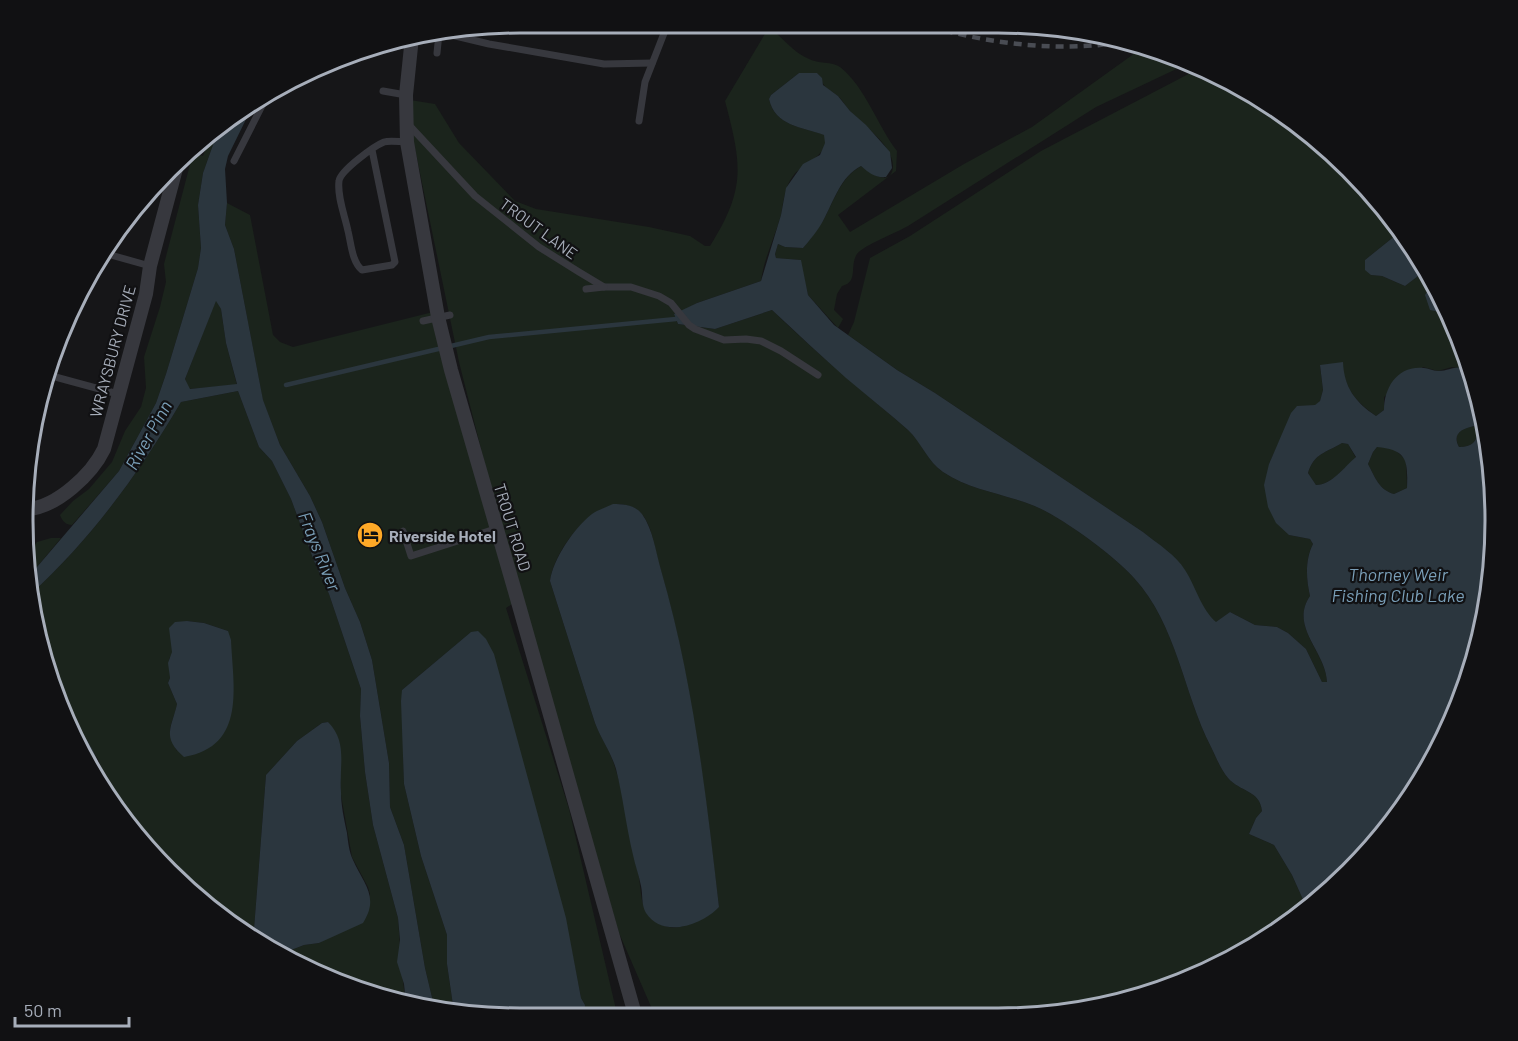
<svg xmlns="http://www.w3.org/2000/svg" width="1518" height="1041" font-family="Barlow,sans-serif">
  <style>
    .green { fill: #1b241c; fill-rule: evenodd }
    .water { fill: #2b363e; fill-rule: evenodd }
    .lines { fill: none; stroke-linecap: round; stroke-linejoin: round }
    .stream { stroke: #2b363e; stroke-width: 4.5 }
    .service { stroke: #37383e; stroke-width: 7 }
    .minor { stroke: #37383e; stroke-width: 14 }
    .rail { stroke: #494c53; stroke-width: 4.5; stroke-dasharray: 8 6; stroke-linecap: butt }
    .labels { text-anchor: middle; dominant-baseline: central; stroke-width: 4.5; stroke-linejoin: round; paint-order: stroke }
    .street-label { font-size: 16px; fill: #a7aeba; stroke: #111113 }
    .poi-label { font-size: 16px; font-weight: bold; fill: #a7aeba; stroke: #111113; text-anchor: start }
    .water-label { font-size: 18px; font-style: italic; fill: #7a9fb8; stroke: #111113 }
    .rim { fill: none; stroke: #a7aeba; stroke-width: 3 }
  </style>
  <rect width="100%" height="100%" fill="#161618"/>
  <g class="green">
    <path d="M769,27c13,10 25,26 40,32 9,5 23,2 31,8 26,21 37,58 57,84l-1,20 -58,44 12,17 114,-68 68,-37 110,-79 45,16 -91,43 -188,119c-12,7 -44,19 -51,28 -8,12 2,28 -15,32l-5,8 -3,16 9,9 -5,9 -30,-33 -8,-35 -24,-2 -1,-4 3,-10 7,3 18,1c7,-9 14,-18 20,-27 11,-20 17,-43 38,-55 8,6 31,23 32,0 0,-21 -30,-41 -43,-55 -4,-4 -7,-10 -11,-14 -5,-5 -12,-7 -15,-12 -3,-4 -3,-8 -7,-12h-18l-28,22 -2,4c6,27 33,28 56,36 5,21 -21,27 -32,41 -9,12 -9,24 -12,39 -6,22 -17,43 -20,66l-64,22 -17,9c-25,-25 -60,-31 -94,-24l1,4c34,-7 65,-5 90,21l-3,1 4,10 37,5 57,-19c24,23 49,46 74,67 20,18 42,35 62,53 13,11 20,32 35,42 27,18 58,21 89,33 27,10 83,51 102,73 43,47 49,114 77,169 5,10 10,23 17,31 12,14 32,12 34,33l-6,7 -7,16 25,11 18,30 13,29 -87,63 -124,42 -96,9h-342l-37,-85 -111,-378 -49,-193 -45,-218 -4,-44 25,4 24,39 56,58 21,8 113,18 41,9 15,10h5c36,-57 32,-81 15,-145zM620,504c7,1 16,3 21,9 11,12 14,36 18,51 33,112 46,228 60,343 -22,14 -46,33 -70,9 -9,-10 -8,-31 -11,-44 -10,-35 -12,-73 -24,-108 -5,-15 -13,-26 -19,-41l-45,-142c4,-30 38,-75 70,-77z"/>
    <path d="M1200,68l18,6 132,95 51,62 -36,29 6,15 11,1 23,10 21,-16 7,13 -4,4 12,26 8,1 9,16 12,40 -18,-3 -14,4 -15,-4 -39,30v13l-8,6c-17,-12 -28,-23 -33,-44l-23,-6 3,24 -3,11 -40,39 -11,24 20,71 21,4 3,5c-8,16 -7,34 -3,52 -21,31 16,56 17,86h-5l-16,-33 -18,-16 -11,-6 -22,-2 -25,-13 -14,11 -7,-7 -38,-62 -28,-22 -208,-139 -38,-23 -49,-35 6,-13 16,-64 40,-22 131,-85z"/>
    <path d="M219,128l-16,45 -5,32 3,43 -3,20 -32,106 -10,29 -37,68 -47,54c-6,0 -10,-4 -12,-10l13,-14 16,-12 23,-27 13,-31 16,-24 5,-19 -2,-31 16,-50 6,-25 -2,-18 29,-111 10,3 8,-21z"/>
    <path d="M227,203l23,12 23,120 7,7 13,5 140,-35 82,290 -9,6 63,201 49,209h-34l1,-13 -4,-7 -9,-46 -94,-320 -8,1 -68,57 2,94 17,72 26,79v29l7,48 -19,-2 -10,-42 -21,-123 -14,-38 -1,-44 -17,-103 -12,-38 -15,-34 -23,-66 -12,-26 -30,-51 -17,-44 -29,-152 -9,-24z"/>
    <path d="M216,300l5,9 5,34 11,42 -48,4 -4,-10z"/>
    <path d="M238,391l21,56 13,14 19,38 23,62 15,33 32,95 -1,27 5,56 8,53 25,93 4,56 4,30 -76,-24 -49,-26 23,-9 15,-2 47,-26 4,-23 -2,-7 -16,-30 -11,-62 -1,-17 -12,-56 -6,1 -25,18 -31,34 -12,154 6,14 -16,-9 -76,-62 -65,-90 -1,-12 -4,-11 -36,-53 -30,-89 -1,-23c60,-55 109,-122 150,-192zM187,621l17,2 24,8 -51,120c-13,-23 -4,-26 0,-47l-9,-21 2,-5 -1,-19 3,-4v-11z"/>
    <path d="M1474,426l4,4c-1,12 -6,17 -19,17 -7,-14 2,-18 15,-21z"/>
    <path d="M1342,443l6,1 8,14c-12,9 -24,27 -40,27l-8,-12c6,-20 18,-20 34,-30z"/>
    <path d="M1378,446l16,3 12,11 1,28 -13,6c-15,-4 -19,-17 -26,-30l5,-12z"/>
    <path d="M51,538h10l-30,36 -1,-24 7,-8z"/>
  </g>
  <g class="water">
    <path d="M799,73h18l5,5 1,7 15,11 12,15 16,14 24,27 2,16 -6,9c-11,1 -17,-4 -25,-11 -21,11 -27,35 -38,55 -5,9 -13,19 -20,27l-18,-1 -7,-3 -3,10 1,4 25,2 7,35 26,30 63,45 38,23 208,139c15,12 33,23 42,38 11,17 16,39 31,52l14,-10 25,13 22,2 11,6 18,16 16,33h5c-1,-31 -38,-55 -17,-86 -4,-18 -5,-36 3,-52l-3,-5 -21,-4 -13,-12 -8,-16 -4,-22 5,-21 22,-51 6,-7 18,-1 5,-4 3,-11 -3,-25 23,-3c1,25 12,40 33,54l8,-6c0,-23 14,-45 40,-42 4,0 9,3 14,3 13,0 17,-7 32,-1l16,54 9,97 -9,97 -29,93 -46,86 -62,76 -44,31 -13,-29 -18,-30 -25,-11 7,-16 6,-7c-2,-21 -22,-19 -34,-33 -7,-8 -12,-21 -17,-31 -28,-55 -34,-122 -77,-169 -19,-22 -75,-63 -102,-73 -31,-12 -62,-15 -89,-33 -15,-10 -22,-30 -35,-42 -20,-18 -42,-35 -62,-52 -25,-22 -49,-45 -74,-68l-57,19 -37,-5 -4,-10 23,-11 64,-22 20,-66 5,-27 17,-24 17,-9 5,-12 -1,-8c-22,-8 -49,-9 -55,-36l2,-4zM1474,426l4,4c-1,12 -6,17 -19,17 -7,-13 2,-18 15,-21zM1342,443l6,1 8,13c-12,10 -24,28 -40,28l-8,-12c6,-20 18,-20 34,-30zM1377,447c30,3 31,13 30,41l-13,6c-15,-4 -19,-17 -26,-30l5,-12z"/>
    <path d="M255,101l-27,55 -3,13 2,34 -2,22 9,24 29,151 17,45 30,51 12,26 23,66 15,34 12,38 17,103 1,44 14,38 21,123 10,42 -29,-6 -2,-20 -7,-22 3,-22 -2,-22 -25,-93 -8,-53 -5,-56 1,-27 -32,-95 -15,-33 -23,-62 -19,-38 -13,-14 -21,-56 -57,11c-41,70 -90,137 -150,192v-20l88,-103 37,-68 10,-29 32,-106 3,-20 -3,-43 5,-32 16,-45 25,-22zM216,301l5,8 5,34 11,41 -47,5 -5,-10z"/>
    <path d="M1401,231l11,13 14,26 -21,16 -23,-10 -11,-1 -6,-5v-10z"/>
    <path d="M1433,283l16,31 -19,-4 -5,-15z"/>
    <path d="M613,504c11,0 22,1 29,10 11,15 14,39 19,56 32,110 45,224 58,337 -17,18 -56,32 -73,6 -5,-8 -3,-19 -5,-27 -2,-11 -6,-21 -8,-31 -7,-29 -10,-58 -17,-86 -5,-17 -15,-30 -21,-46l-45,-142c3,-22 24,-53 42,-67 6,-4 14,-7 21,-10z"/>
    <path d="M187,621l17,2 24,8 3,9c2,47 16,106 -47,117 -23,-20 -12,-30 -7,-53l-9,-21 2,-5 -2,-15 4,-11 -3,-24 6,-6z"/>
    <path d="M478,631l8,8 8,15 72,264 15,80 4,7 -1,13h-64l-66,-6 -7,-48v-29l-26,-79 -17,-72 -3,-83 1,-11 69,-58z"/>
    <path d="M62,706c16,23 39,47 41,76l-29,-41z"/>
    <path d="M328,722c20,20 11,44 13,70 0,13 3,27 6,41 1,8 2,19 6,27 10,23 27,37 10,63l-44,20 -15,2 -23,9 -21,-11 -6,-14 12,-154 31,-34 25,-18z"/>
  </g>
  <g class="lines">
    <path class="stream" d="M286,385l203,-48 187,-18"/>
    <g class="service">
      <path d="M443,33l46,11 115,20 48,-1"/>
      <path d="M437,53l2,-20"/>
      <path d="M383,91l23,4"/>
      <path d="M639,121l6,-39 23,-59"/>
      <path d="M408,124l67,72 64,51 40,25 25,15h27l28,9 12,7 18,22 6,4 29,11 22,-1 15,2 20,10 37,24"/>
      <path d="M372,150l23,112 -3,3 -30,5c-10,-8 -11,-27 -14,-39 -3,-15 -11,-34 -9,-50 1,-10 35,-35 45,-39 6,-2 16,0 23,0"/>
      <path d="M234,161l33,-65"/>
      <path d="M107,254l43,12"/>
      <path d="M586,289l18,-2"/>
      <path d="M423,321l27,-6"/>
      <path d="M48,375l70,19"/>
      <path d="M403,531l8,25 84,-27"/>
    </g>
    <g class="minor">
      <path d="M412,37l-6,58 1,47 31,175 13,53 63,218 122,430"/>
      <path d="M28,509c29,-2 64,-35 76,-60l42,-155 4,-28 27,-101"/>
    </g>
    <path class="rail" d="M918,23c65,20 137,30 205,19"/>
  </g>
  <defs>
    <symbol id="hotel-disc" viewBox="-11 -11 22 22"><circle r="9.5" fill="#ffa927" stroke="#111113"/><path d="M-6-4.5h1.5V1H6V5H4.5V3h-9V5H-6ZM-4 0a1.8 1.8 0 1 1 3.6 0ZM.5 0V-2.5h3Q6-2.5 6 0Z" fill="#111"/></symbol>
  </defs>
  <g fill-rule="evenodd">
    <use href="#hotel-disc" x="355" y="520" width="30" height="30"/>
  </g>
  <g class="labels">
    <g class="street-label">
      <text transform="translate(539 228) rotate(36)">TROUT LANE</text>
      <text transform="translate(112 351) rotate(-75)">WRAYSBURY DRIVE</text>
      <text transform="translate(513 527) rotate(73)">TROUT ROAD</text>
    </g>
    <g class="poi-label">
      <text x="389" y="535">Riverside Hotel</text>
    </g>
    <g class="water-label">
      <text transform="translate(148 435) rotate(-61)">River Pinn</text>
      <text transform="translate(320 551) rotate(68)">Frays River</text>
      <text x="1398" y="574">Thorney Weir<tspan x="1398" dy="21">Fishing Club Lake</tspan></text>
    </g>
  </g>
  <path d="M0 0H1518V1041H0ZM520 33H998A487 487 0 0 1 1485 520V521A487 487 0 0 1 998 1008H520A487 487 0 0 1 33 521V520A487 487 0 0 1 520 33Z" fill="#111113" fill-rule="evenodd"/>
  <path class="rim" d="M520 33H998A487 487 0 0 1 1485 520V521A487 487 0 0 1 998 1008H520A487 487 0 0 1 33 521V520A487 487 0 0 1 520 33Z"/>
  <path d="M15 1017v9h114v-9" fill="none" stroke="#a7aeba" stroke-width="3"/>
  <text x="24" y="1017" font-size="18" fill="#a7aeba" stroke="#111113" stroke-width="4.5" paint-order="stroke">50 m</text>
</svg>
